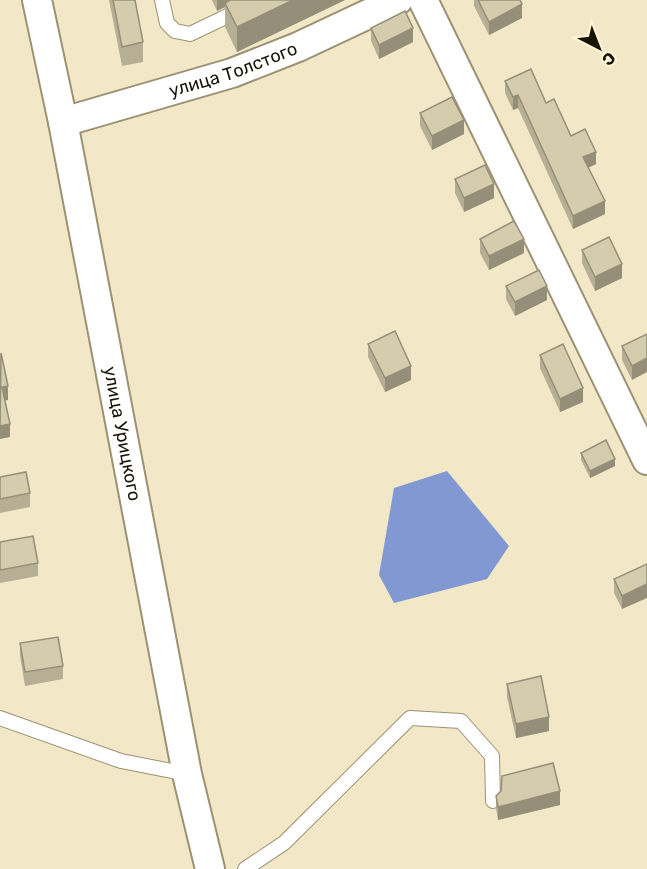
<svg xmlns="http://www.w3.org/2000/svg" width="647" height="869" font-family="Rubik,sans-serif">
  <style>
    .water { fill: #8198d2 }
    .lines { fill: none; stroke-linecap: round; stroke-linejoin: round }
    .service-casing { stroke: #9b9274; stroke-width: 16 }
    .minor-casing { stroke: #9b9274; stroke-width: 32 }
    .service { stroke: #fff; stroke-width: 14 }
    .minor { stroke: #fff; stroke-width: 28 }
    .wall { fill: #b7af95 }
    .shaded-wall { fill: #958f79 }
    .building { fill: #d5ccad; stroke: #958f79; stroke-width: 1.5 }
    .labels { text-anchor: middle; dominant-baseline: central; stroke-width: 4.5; stroke-linejoin: round; paint-order: stroke }
    .street-label { font-size: 18px; fill: #161307; stroke: #fff5d5 }
  </style>
  <rect width="100%" height="100%" fill="#f2e8c8"/>
  <path class="water" d="M447,471l62,75 -22,33 -93,24 -15,-28 15,-87z"/>
  <g class="lines">
    <defs>
      <g id="service">
        <path d="M162,0l5,23 8,8 15,3 71,-34"/>
        <path d="M0,718l121,43 66,13"/>
        <path d="M245,869l39,-26 126,-125 51,3 31,35 1,45"/>
      </g>
      <g id="minor">
        <path id="s1" d="M37,0l26,122 124,652 23,95"/>
        <path d="M423,0l224,460"/>
        <path id="s2" d="M63,122l169,-49 66,-26 100,-47"/>
      </g>
    </defs>
    <use href="#service" class="service-casing"/>
    <use href="#minor" class="minor-casing"/>
    <use href="#service" class="service"/>
    <use href="#minor" class="minor"/>
  </g>
  <g class="wall">
    <path d="M109,0h26l8,42v20l-21,4z"/>
    <path d="M212,0h133l-108,52 -12,-25v-20l-8,4z"/>
    <path d="M474,0h46l2,18 -33,17 -15,-29z"/>
    <path d="M371,28l42,14 -34,17 -8,-18z"/>
    <path d="M505,81l41,22 25,33 25,28 -8,4 17,46 -32,15 -55,-121 -5,2 -8,-17z"/>
    <path d="M420,113l44,21 -32,16 -12,-24z"/>
    <path d="M455,179l39,19 -30,14 -9,-19z"/>
    <path d="M480,239l44,14 -35,17 -9,-17z"/>
    <path d="M582,250l40,28 -27,13 -13,-28z"/>
    <path d="M506,286l41,14 -32,16 -9,-17z"/>
    <path d="M647,334l-15,46 -10,-20v-14z"/>
    <path d="M368,344l43,36 -26,12 -17,-35z"/>
    <path d="M540,355l43,47 -23,10 -20,-44z"/>
    <path d="M581,453l34,13 -25,12 -9,-18z"/>
    <path d="M0,477l30,16v14l-30,6z"/>
    <path d="M0,542l38,21v13l-38,7z"/>
    <path d="M647,564l-25,45 -8,-16v-14z"/>
    <path d="M20,643l43,23v13l-38,7 -5,-30z"/>
    <path d="M507,684l42,47 -33,7 -9,-41z"/>
    <path d="M496,796l64,9 -62,15 -2,-11z"/>
  </g>
  <g class="shaded-wall">
    <path d="M217,0h23l-15,3v4l-8,4z"/>
    <path d="M293,0h52l-108,52v-25z"/>
    <path d="M522,4v14l-33,17v-13z"/>
    <path d="M413,28v14l-34,17v-14z"/>
    <path d="M518,95v13l-5,2v-13z"/>
    <path d="M464,120v14l-32,16v-14z"/>
    <path d="M596,152v12l-13,6v-13z"/>
    <path d="M494,184v14l-30,14v-14z"/>
    <path d="M605,201v13l-32,15v-13z"/>
    <path d="M524,239v14l-35,17v-14z"/>
    <path d="M622,264v14l-27,13v-14z"/>
    <path d="M547,286v14l-32,16v-14z"/>
    <path d="M647,358v14l-15,8v-14z"/>
    <path d="M411,366v14l-26,12v-14z"/>
    <path d="M8,386v14l-6,1v-14z"/>
    <path d="M583,388v14l-23,10v-13z"/>
    <path d="M10,424v13l-10,2v-13z"/>
    <path d="M615,459v7l-25,12v-7z"/>
    <path d="M647,584v14l-25,11v-13z"/>
    <path d="M549,717v14l-33,7v-14z"/>
    <path d="M560,791v14l-62,15v-13z"/>
  </g>
  <g class="building">
    <path d="M113,0h22l8,42 -21,5z"/>
    <path d="M230,0h63l-56,27 -12,-24z"/>
    <path d="M478,0h42l2,4 -33,18z"/>
    <path d="M405,11l8,17 -34,17 -8,-17z"/>
    <path d="M531,69l15,34 8,-4 17,37 14,-7 11,23 -13,5 22,44 -32,15 -55,-121 -5,2 -8,-16z"/>
    <path d="M452,97l12,23 -32,16 -12,-23z"/>
    <path d="M485,165l9,19 -30,14 -9,-19z"/>
    <path d="M514,221l10,18 -35,17 -9,-17z"/>
    <path d="M609,237l13,27 -27,13 -13,-27z"/>
    <path d="M539,270l8,16 -32,16 -9,-16z"/>
    <path d="M395,331l16,35 -26,12 -17,-34z"/>
    <path d="M647,334v24l-15,8 -10,-20z"/>
    <path d="M563,344l20,44 -23,11 -20,-44z"/>
    <path d="M1,353l7,33 -6,1 8,37 -10,2z"/>
    <path d="M606,440l9,19 -25,12 -9,-18z"/>
    <path d="M26,472l4,21 -30,6v-22z"/>
    <path d="M33,536l5,27 -38,7v-28z"/>
    <path d="M647,564v20l-25,12 -8,-17z"/>
    <path d="M58,637l5,29 -38,6 -5,-29z"/>
    <path d="M541,676l8,41 -33,7 -9,-40z"/>
    <path d="M553,763l7,28 -62,16 -2,-11 5,-5 1,-15z"/>
  </g>
  <g class="labels">
    <g class="street-label">
      <text stroke="none"><textPath href="#s2" startOffset="178">улица Толстого</textPath></text>
      <text stroke="none"><textPath href="#s1" startOffset="442">улица Урицкого</textPath></text>
    </g>
  </g>
  <g transform="translate(599 48) rotate(138)" stroke="#fff5d5" stroke-width="4.5" paint-order="stroke">
  <path d="M0-4.5L10 22L0 15L-10 22Z" fill="#161307"/>
  <text y="-9" font-size="16" font-weight="bold" text-anchor="middle" fill="#161307">С</text>
  </g>
</svg>
